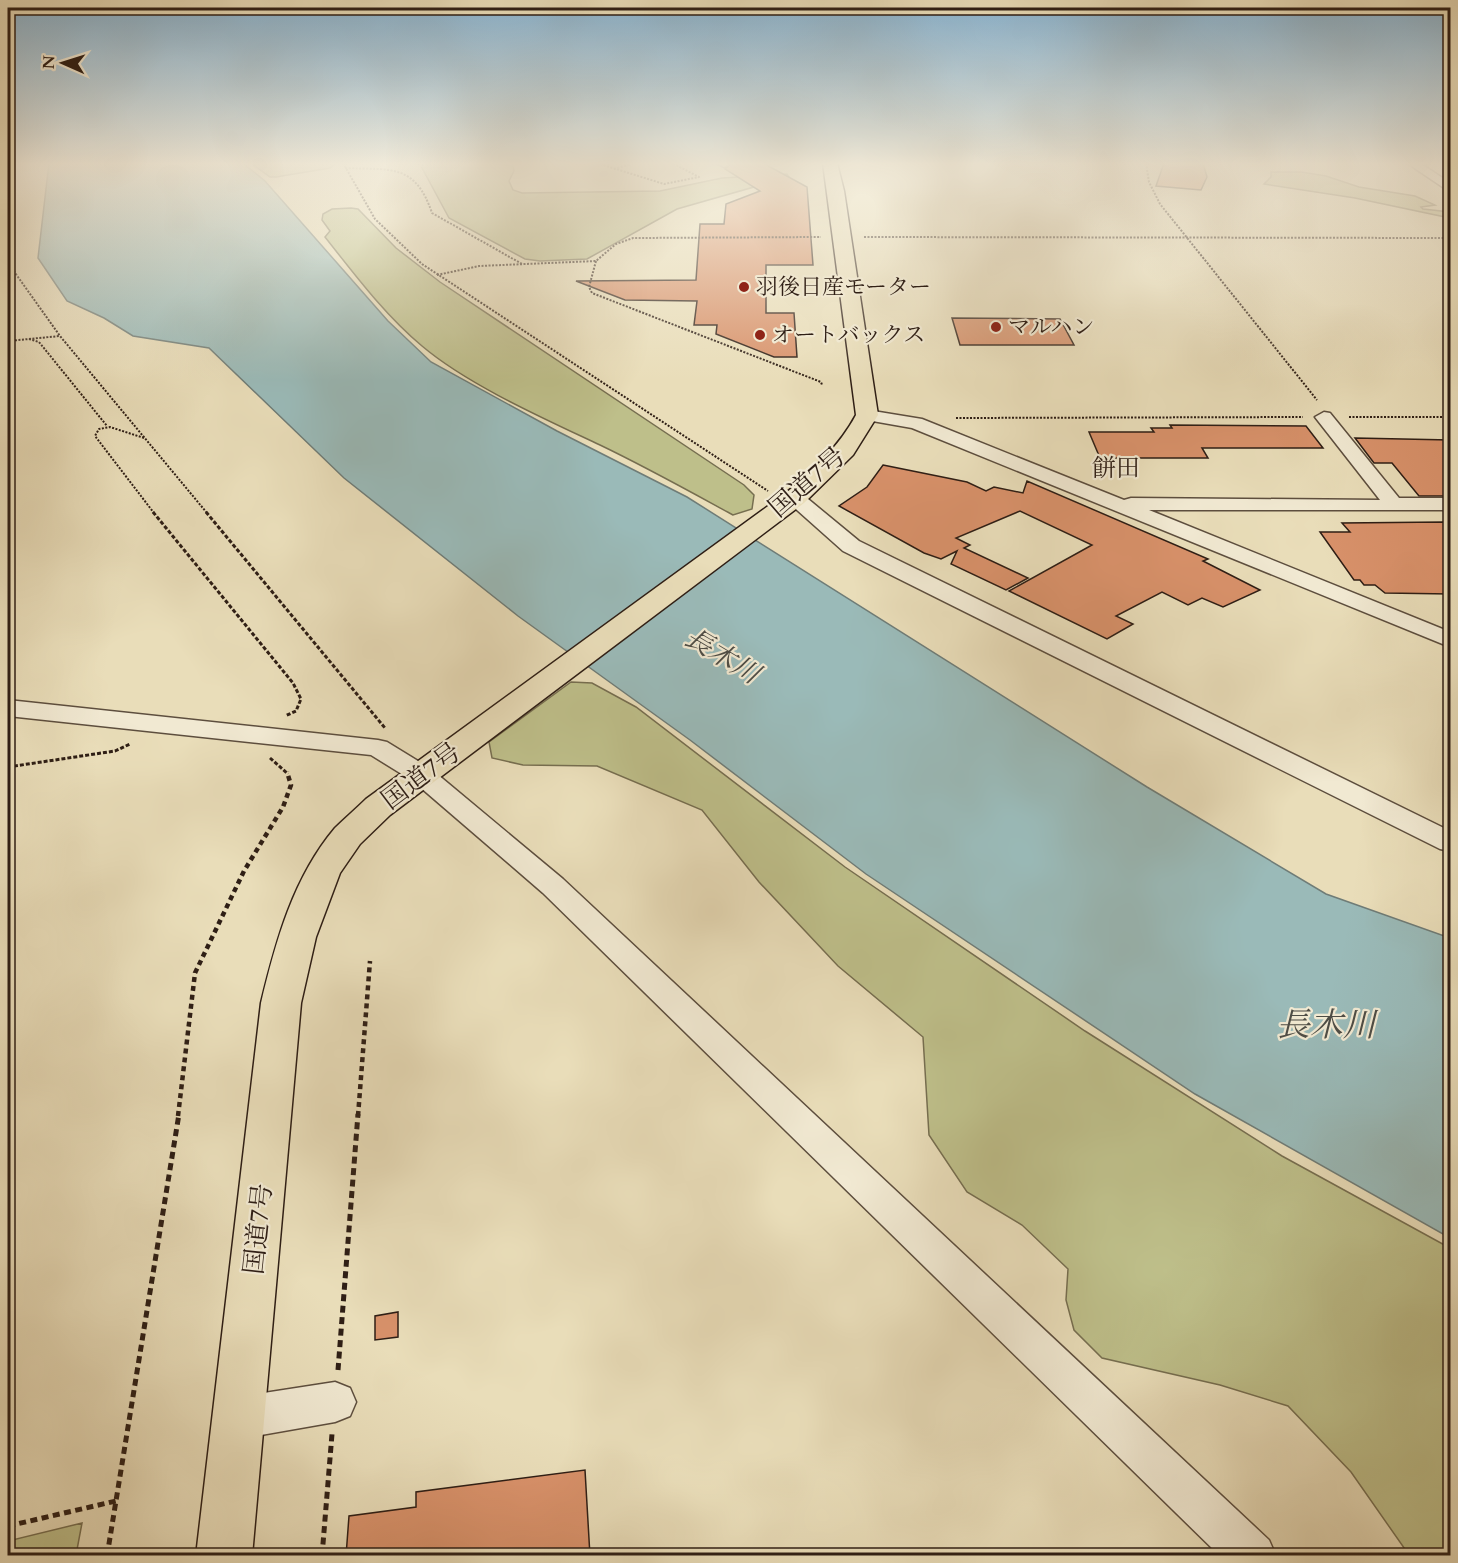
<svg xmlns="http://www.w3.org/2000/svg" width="1458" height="1563" font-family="Cardo,'Noto Serif JP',serif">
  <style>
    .green { fill: #bebf8a; stroke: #766e50; stroke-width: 1.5 }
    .water { fill: #9abab8; stroke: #6f7c77; stroke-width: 1.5 }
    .building { fill: #d8916a; stroke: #2e1e15; stroke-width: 1.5 }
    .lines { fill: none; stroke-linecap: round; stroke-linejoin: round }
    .minor-casing { stroke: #5d4e3e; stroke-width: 3 }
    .highway-casing { stroke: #2e1e15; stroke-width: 3 }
    .path-far3 { stroke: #2e1e15; stroke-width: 2; stroke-dasharray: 2 1.5; stroke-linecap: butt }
    .path-far2 { stroke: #2e1e15; stroke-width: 3; stroke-dasharray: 4 2; stroke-linecap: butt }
    .path-far1 { stroke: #2e1e15; stroke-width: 4.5; stroke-dasharray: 5 4; stroke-linecap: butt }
    .path { stroke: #2e1e15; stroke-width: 5; stroke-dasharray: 7 4.5; stroke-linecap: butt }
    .minor { fill: #f1e9d2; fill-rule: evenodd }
    .highway { fill: #e9ddb9; fill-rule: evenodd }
    .poi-dot { fill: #8f2418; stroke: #f1e9d2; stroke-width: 2 }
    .labels { text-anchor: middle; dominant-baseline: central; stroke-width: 4.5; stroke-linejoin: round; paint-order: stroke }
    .far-poi-label { font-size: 22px; fill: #2e1e15; stroke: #f1e9d2; text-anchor: start }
    .far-quarter-label { font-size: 24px; fill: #2e1e15; stroke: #f1e9d2 }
    .street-label { font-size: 26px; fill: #2e1e15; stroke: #f1e9d2 }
    .water-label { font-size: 27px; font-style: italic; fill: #4e4d46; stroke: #f1e9d2 }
    .near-water-label { font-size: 33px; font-style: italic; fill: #4e4d46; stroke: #f1e9d2 }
  </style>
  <rect width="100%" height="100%" fill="#e9ddb9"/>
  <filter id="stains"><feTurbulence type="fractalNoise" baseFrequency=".00333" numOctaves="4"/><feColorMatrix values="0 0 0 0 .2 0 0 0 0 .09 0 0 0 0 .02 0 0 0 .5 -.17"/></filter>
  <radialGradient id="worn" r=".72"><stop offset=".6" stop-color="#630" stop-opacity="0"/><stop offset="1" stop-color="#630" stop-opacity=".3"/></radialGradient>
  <g class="green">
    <path d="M251,163h84v1l-5,4 -54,9h-6z"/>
    <path d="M423,163h69l21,3 1,5 -5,10 4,9 9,3 138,-2 62,-13 65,-4 2,3 -112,32 -90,50 -47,2 -15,-2 -76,-41 -28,-52z"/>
    <path d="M1271,172h30l25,4 33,11 56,9 20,9 -14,2 2,2 27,3v6l-95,-20 -91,-14 7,-7z"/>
    <path d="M351,208l7,1 38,39 44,34 304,203 10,10 -2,14 -19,6c-44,-24 -87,-48 -133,-70 -55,-26 -132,-60 -178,-99 -37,-31 -67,-71 -97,-109l5,-6 -8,-11 1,-6 9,-5z"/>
    <path d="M571,682l21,1 44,24 209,160 240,164 197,125 168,92v307h-41l-58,-83 -63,-66 -68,-21 -118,-27 -28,-28 -8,-30 2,-31 -46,-44 -55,-33 -38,-57 -6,-98 -85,-71 -79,-84 -57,-72 -105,-44 -74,-1 -31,-7 -3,-16z"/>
    <path d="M82,1523l-6,32h-68v-14z"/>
  </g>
  <path class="water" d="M49,163h194l22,18 123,140 43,41 126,69 130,66 460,290 179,107 124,44v300l-255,-144 -329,-220 -176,-134 -172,-124 -174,-138 -135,-130 -76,-12 -29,-18 -37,-17 -29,-43z"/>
  <g class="building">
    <path d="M732,163h31l44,24 6,78h-47v48h28l3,44h-23l-58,-23 1,-9h-23l3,-24 -72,-1 -49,-19 120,-1 4,-56h24l2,-20 34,-13 -35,-22z"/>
    <path d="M1164,163h39l4,14 -6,13 -45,-4z"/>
    <path d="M952,318l108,1 14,26h-114z"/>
    <path d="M1170,425l136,1 17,22h-121l6,10h-108l-11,-26h65l-3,-4h21z"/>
    <path d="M1355,438l95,2v56h-31l-27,-33h-18z"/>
    <path d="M883,465l84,17 19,9 8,-4 29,6 4,-12 181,78 -5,2 57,29 -37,17 -21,-9 -14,7 -26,-13 -46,24 17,8 -26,15 -98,-48 83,-46 -72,-34 -64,27 14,7 -6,3 64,30 -22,12 -55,-26 6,-13 -16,8 -17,-6 -85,-47 28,-19z"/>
    <path d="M1444,522l6,8v64l-65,-1 -10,-8h-11l-4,-5h-6l-34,-48h30l-8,-9z"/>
    <path d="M398,1312v25l-23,3v-24z"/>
    <path d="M585,1470l5,86h-244l3,-40 67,-9v-15z"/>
  </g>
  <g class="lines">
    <defs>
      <g id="minor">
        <path d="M716,163h14l-6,4z"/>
        <path d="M1407,163h13l30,20v9z"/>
        <path d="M867,410l55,9 202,81 7,-2 249,2 -65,-83 9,-5 6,1 69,85h51v12h-301l301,122v15l-538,-219 -51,-9 -3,-4 3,-4z"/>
        <path d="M795,492l7,2 57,47 591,290v20l-10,-2 -597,-298 -55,-49 -3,-4 3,-4z"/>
        <path d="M8,700l370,40 9,2 44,27 132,110 706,661 7,16h-56l-677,-663 -130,-112 -42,-26 -363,-39z"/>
        <path d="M335,1382l15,6 6,14 -6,14 -15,6 -97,17 -15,-6 -6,-15 6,-15 15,-6z"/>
      </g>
      <path id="highway" d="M823,163h14l7,28 34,224 -25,40 -49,48 -414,312 -30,29 -20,29 -24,64 -15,66 -49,553h-56l65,-553c15,-62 32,-125 74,-175 10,-10 21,-19 31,-29l420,-306c27,-23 53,-46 70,-78z"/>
    </defs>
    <use href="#minor" class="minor-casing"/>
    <use href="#highway" class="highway-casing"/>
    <g class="path-far3">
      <path d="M343,163l32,56 47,45 346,227"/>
      <path d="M597,163l67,21 35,-7 -27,-14"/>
      <path d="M1146,163l3,19 11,22 157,196"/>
      <path d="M345,168c46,2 70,-5 87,45l90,51"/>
      <path d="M614,169l21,-6"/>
      <path d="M864,237l586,1"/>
      <path d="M8,247l5,23 47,66 147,177"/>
      <path d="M596,261l-7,26 3,6 229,89 1,3"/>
      <path d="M437,275l42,-9 117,-5 20,-17 17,-6 188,-1"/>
      <path d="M29,339l10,3 68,84"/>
      <path d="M8,341l52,-5"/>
      <path d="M1349,417h101"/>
      <path d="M956,418l347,-1"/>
      <path d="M144,438l-34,-11 -11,2 -4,7 59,77"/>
    </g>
    <g class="path-far2">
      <path d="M153,512l140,171 8,16 -5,12 -11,5"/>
      <path d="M206,512l179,216"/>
      <path d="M270,758l18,16"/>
      <path d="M8,767l107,-16 15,-7"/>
    </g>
    <g class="path-far1">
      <path d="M178,1116l17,-143 49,-102 39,-64 8,-22 -4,-13"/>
      <path d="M358,1116l12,-155"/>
    </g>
    <g class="path">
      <path d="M338,1370l20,-256"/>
      <path d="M8,1526l108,-25"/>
      <path d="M107,1556l72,-442"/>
      <path d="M322,1556l10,-122"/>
    </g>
    <use href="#minor" class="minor"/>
    <use href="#highway" class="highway"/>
  </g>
  <linearGradient id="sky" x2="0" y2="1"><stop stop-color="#89b6d5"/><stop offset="0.43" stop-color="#f5f0e0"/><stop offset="1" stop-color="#f5f0e0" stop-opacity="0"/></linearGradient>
  <rect width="1458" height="381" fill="url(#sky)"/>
  <g class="poi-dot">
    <circle cx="744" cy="287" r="6"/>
    <circle cx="996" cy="327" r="6"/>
    <circle cx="760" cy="335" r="6"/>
  </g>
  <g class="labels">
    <g class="far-poi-label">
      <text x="756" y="287">羽後日産モーター</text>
      <text x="1008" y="327">マルハン</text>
      <text x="772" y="335">オートバックス</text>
    </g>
    <g class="far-quarter-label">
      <text x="1116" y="468">餅田</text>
    </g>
    <g class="street-label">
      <text transform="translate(807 482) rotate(-41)">国道7号</text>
      <text transform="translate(421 776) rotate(-37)">国道7号</text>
      <text transform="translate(258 1229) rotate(-84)">国道7号</text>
    </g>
    <g class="water-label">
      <text transform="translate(722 656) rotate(31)">長木川</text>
    </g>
    <g class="near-water-label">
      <text x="1326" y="1025">長木川</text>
    </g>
  </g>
  <rect width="1458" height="1563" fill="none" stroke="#e9ddb9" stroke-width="30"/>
  <rect x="9" y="9" width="1440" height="1545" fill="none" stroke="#2e1e15" stroke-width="3"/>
  <rect x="15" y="15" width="1428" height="1533" fill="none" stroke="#2e1e15" stroke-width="1.5"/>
  <g transform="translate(63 63) rotate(273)" stroke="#f1e9d2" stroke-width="4.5" paint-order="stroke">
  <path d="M0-4.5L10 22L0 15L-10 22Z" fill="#2e1e15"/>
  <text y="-9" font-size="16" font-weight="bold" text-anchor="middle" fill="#2e1e15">N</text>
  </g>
  <rect width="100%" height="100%" filter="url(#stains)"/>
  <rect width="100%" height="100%" fill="url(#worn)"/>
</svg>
